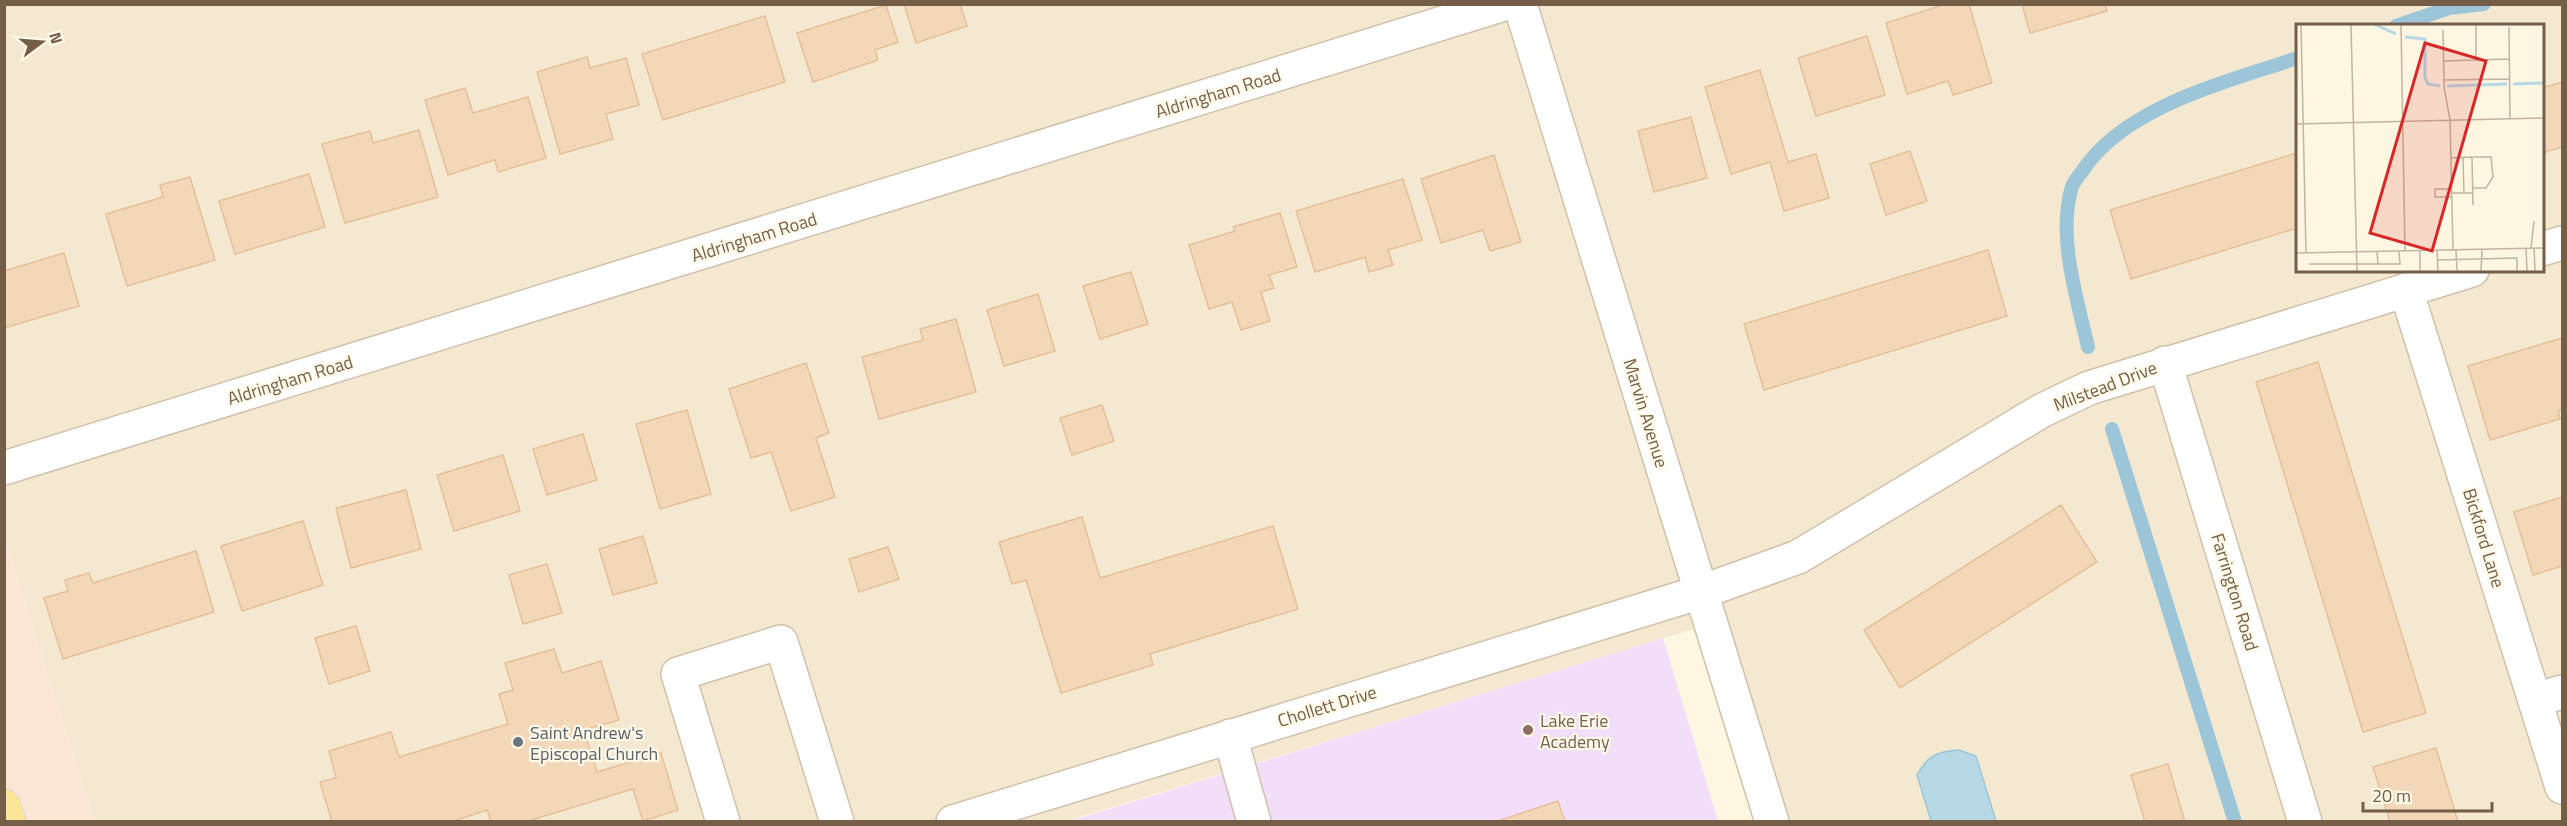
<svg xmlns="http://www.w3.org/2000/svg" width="2567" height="826" font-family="'Titillium Web',sans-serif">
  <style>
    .residential { fill: #f4e9d0; fill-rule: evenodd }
    .commercial { fill: #fde6d5 }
    .education { fill: #f3def9 }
    .water { fill: #b6d8e6; stroke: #9cc6d8; stroke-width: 1.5 }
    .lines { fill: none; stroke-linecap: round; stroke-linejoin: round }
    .stream { stroke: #9cc6d8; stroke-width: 14 }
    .building { fill: #f2d8b8; stroke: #e5c098; stroke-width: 1.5 }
    .minor-casing { stroke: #d0c1ab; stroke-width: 36 }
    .major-casing { stroke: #e0dcd7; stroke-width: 36 }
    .minor { stroke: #fff; stroke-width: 33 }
    .major { stroke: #fde598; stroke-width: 33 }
    .education-dot { fill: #8d6e63; stroke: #fff9e8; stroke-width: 2 }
    .worship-dot { fill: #6b7280; stroke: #fff9e8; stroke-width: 2 }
    .labels { text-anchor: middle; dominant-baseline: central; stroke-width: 4.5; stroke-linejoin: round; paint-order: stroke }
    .street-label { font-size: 18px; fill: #745e48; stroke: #fff9e8 }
    .education-label { font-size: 18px; fill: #785e54; stroke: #fff9e8; text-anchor: start }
    .worship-label { font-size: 18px; fill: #5b616d; stroke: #fff9e8; text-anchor: start }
    .inset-river { fill: none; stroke: #b6d8e6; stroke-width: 3 }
    .inset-road { fill: none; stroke: #c2b49f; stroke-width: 1.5 }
    .view { fill: #d62828; fill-opacity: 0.15; stroke: #d62828; stroke-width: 3 }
    .inset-edge { fill: none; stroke: #745e48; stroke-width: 3 }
  </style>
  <rect width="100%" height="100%" fill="#fdf6e1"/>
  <path class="residential" d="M4,5h2558v816h-798l-67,-193 -630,193h-973l-89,-281zM2297,26h245v244h-245z"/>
  <path class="commercial" d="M5,540l89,281h-89z"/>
  <path class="education" d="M1663,638l55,183 -651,1z"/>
  <path class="water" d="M1959,750l17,6 20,65h-65l-14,-46c10,-19 21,-24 42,-25z"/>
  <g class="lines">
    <g class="stream">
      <path d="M2396,26l53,-18 35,-4"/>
      <path d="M2088,347c-11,-49 -30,-107 -17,-157 1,-7 8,-14 12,-20 43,-64 144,-88 214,-112"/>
      <path d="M2112,429l123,393"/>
    </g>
  </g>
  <g class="building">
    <path d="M904,4h56l7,22 -51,17z"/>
    <path d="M1946,4h23l23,79 -39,12 -5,-14 -41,13 -21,-71z"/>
    <path d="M2022,4h83l2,7 -77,22z"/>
    <path d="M886,5l12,37 -23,8 3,10 -65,22 -16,-49z"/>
    <path d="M765,16l20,66 -122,38 -21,-66z"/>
    <path d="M1867,36l18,59 -69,21 -18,-58z"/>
    <path d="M587,57l3,11 36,-10 13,47 -33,9 7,25 -53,15 -23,-82z"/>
    <path d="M1760,70l28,92 28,-8 13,44 -45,13 -14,-49 -39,12 -26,-87z"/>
    <path d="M2562,82v65l-20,6v-65z"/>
    <path d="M465,88l8,25 55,-16 18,61 -48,14 -3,-12 -47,15 -23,-75z"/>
    <path d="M1691,117l16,61 -53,14 -16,-61z"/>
    <path d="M419,130l19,67 -93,26 -23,-79 48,-13 3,12z"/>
    <path d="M1910,151l17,50 -41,14 -16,-51z"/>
    <path d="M2297,153v75l-166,51 -21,-69z"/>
    <path d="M1494,155l27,87 -31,9 -7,-21 -42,13 -20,-64z"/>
    <path d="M309,174l16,53 -90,27 -16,-53z"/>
    <path d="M190,177l25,83 -88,26 -21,-72 57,-17 -3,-12z"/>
    <path d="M1403,179l19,61 -34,10 5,15 -24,7 -4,-15 -50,15 -19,-61z"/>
    <path d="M1280,213l17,54 -28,8 5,13 -13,4 9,29 -29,9 -9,-28 -23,7 -20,-64 46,-14 -2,-4z"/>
    <path d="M1988,250l19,66 -243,74 -20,-66z"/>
    <path d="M64,253l15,53 -75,22v-57z"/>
    <path d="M1131,272l17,52 -48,15 -17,-53z"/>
    <path d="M1038,294l17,57 -51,15 -17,-56z"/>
    <path d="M956,319l20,73 -97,27 -17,-62 61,-17 -3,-11z"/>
    <path d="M2562,338v71l-4,2 2,8 -70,21 -22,-74z"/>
    <path d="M2318,362l108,351 -63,19 -107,-350z"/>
    <path d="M806,363l23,70 -13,5 19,59 -44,14 -20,-59 -20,6 -22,-69z"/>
    <path d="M1102,405l12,36 -42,14 -12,-37z"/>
    <path d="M687,410l24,84 -51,15 -24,-85z"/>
    <path d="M583,434l14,46 -50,15 -14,-46z"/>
    <path d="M503,455l17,56 -66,20 -17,-56z"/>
    <path d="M406,490l15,59 -70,19 -15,-60z"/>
    <path d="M2562,497v69l-29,9 -19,-63z"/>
    <path d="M2061,505l36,57 -197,126 -36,-58z"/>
    <path d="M1082,517l18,61 173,-52 25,83 -148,45 3,11 -92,28 -35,-113 -14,4 -13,-42z"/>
    <path d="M303,521l20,64 -81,26 -21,-65z"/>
    <path d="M643,536l14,47 -44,12 -14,-46z"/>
    <path d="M888,547l11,32 -40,13 -10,-33z"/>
    <path d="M196,551l18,61 -151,47 -19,-61 24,-7 -3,-11 24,-7 4,10z"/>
    <path d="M547,564l15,49 -39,11 -14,-49z"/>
    <path d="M356,626l14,45 -41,13 -14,-46z"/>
    <path d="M554,649l8,24 39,-12 18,59 -35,10 13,42 64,-19 17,57 -35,11 -10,-32 -108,33h-34l-4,-12 -36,12h-119l-12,-40 16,-4 -7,-27 62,-19 8,25 109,-33 -9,-30 14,-4 -8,-27z"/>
    <path d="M2436,748l22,74h-68l-17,-55z"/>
    <path d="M2168,764l17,58h-40l-14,-47z"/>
    <path d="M1558,801l7,21h-70z"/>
  </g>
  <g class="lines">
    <defs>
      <g id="minor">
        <path d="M1520,4l252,818"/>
        <path d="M2542,249l20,-6"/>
        <path d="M2406,290l156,497"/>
        <path d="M2165,363l140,459"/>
        <path d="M4,468l1500,-464"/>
        <path d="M2535,700l27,-8"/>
        <path d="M1230,736l24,86"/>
        <path d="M723,822l-45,-148 103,-32 56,180"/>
        <path d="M953,822l748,-230 97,-35 243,-146 48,-23 383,-118"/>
      </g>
      <path id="major" d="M4,806l5,16"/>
    </defs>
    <use href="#minor" class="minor-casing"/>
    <use href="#major" class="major-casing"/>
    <use href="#minor" class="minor"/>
    <use href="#major" class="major"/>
  </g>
  <circle class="education-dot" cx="1528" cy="730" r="6"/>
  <circle class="worship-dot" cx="518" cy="742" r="6"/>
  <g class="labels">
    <g class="street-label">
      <text transform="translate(1218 93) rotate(-17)">Aldringham Road</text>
      <text transform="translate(754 237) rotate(-17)">Aldringham Road</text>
      <text transform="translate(290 380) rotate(-17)">Aldringham Road</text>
      <text transform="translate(2105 386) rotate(-21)">Milstead Drive</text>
      <text transform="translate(1646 413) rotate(73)">Marvin Avenue</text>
      <text transform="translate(2484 538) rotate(73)">Bickford Lane</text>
      <text transform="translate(2235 592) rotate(73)">Farrington Road</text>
      <text transform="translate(1327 706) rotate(-17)">Chollett Drive</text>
    </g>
    <g class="education-label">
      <text x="1540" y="720">Lake Erie<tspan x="1540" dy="21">Academy</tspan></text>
    </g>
    <g class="worship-label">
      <text x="530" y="732">Saint Andrew's<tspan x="530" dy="21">Episcopal Church</tspan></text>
    </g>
  </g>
  <g transform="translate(2296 24)">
    <rect width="248" height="248" fill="#fdf6e1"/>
    <path class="inset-river" d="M78,0l22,10M109,13l20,2v39l3,6 12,2M217,60l30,-1M151,62l60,-2"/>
    <path class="inset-road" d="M5,0l5,229M55,0l6,247M105,0l4,227M180,0v36M213,3l1,92M147,6l1,57 6,33 3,130M147,37l66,-2M147,56l67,-1M0,100l248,-6M155,134l21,-1 1,48M167,134l1,35M176,164h14l7,-11 -2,-20h-18M156,165h-17v8h17M156,169h20M230,224l1,23M235,224l3,-27M238,224l1,23M124,226v21M141,226l1,21M160,226l1,21M0,229l248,-5M142,236l79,-2v13M13,240h69l-1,-13M82,240h22l-1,-13M185,247l1,-21"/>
    <path class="view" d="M129,19l61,18 -54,190 -62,-18z"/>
    <rect width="248" height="248" class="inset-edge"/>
  </g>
  <rect width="2567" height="826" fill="none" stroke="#745e48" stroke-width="12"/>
  <g transform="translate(42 42) rotate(74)" stroke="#fff9e8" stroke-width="4.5" paint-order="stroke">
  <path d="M0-4.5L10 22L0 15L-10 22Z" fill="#745e48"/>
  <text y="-9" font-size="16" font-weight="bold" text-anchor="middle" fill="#745e48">N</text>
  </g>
  <path d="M2363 802v9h129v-9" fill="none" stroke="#745e48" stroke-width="3"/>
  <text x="2372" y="802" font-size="18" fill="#745e48" stroke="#fff9e8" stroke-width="4.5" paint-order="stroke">20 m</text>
</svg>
